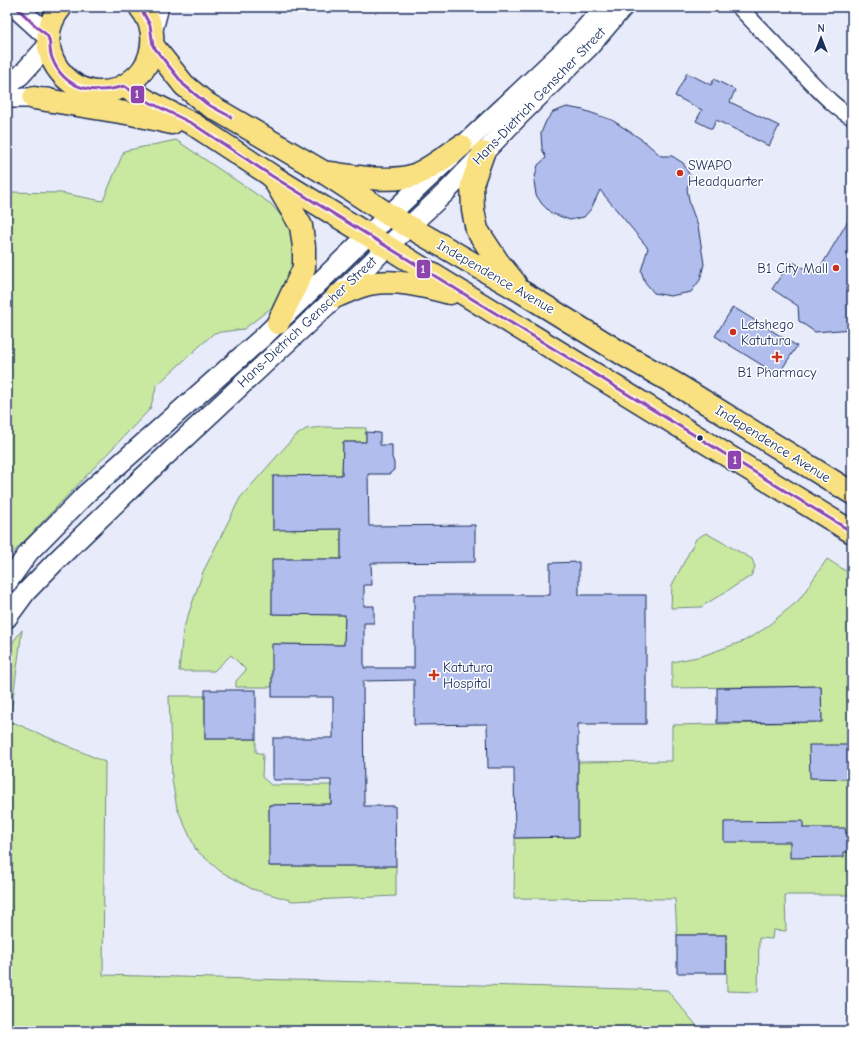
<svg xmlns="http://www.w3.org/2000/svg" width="859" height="1038" font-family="'Comic Neue',sans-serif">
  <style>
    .green { fill: #c9e8a0; stroke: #728c7f }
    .building { fill: #b1bded; stroke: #1b2f5e }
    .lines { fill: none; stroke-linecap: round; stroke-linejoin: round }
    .minor-casing { stroke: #1b2f5e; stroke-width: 18 }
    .tertiary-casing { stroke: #1b2f5e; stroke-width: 22 }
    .secondary-casing { stroke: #1b2f5e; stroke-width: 24 }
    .primary-casing { stroke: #1b2f5e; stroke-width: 25 }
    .minor { stroke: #fff; stroke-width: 15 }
    .tertiary { stroke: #fff; stroke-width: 19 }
    .secondary { stroke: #fff; stroke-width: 21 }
    .primary { stroke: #f9e181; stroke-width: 22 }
    .bus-1-casing { stroke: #fff; stroke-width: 6 }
    .bus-1 { stroke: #8e44ad; stroke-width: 3 }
    .poi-dot { fill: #c8321e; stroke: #fff; stroke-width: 1.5 }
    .bus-dot { fill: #1b2f5e; stroke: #fff; stroke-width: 1.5 }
    .labels { text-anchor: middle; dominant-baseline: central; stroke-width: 3; stroke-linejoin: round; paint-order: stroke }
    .street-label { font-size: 14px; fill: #1b2f5e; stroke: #fff }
    .poi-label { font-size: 14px; fill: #1b2f5e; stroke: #fff; text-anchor: start }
    .line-badge { stroke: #fff; stroke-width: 1.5 }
    .badge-label { font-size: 11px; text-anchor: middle; font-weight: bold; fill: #fff }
  </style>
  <rect width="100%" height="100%" fill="#e8ebfa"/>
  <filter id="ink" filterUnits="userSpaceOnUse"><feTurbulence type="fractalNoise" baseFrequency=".025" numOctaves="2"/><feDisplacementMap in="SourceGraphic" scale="8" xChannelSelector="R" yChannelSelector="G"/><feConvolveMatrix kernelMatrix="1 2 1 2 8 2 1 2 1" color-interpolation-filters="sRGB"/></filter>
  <g filter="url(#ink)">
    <g class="green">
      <path d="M176,140l95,64 19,22 6,19 -2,23 -9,19 -14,21 -27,21 -30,4 -57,52 -7,24 -143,150v-367l54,1 42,8 21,-50z"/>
      <path d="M322,427l44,1v14h-23l-1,33 -69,2v52h68v30h-68l-1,55 73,1 -1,30 -71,-1 -1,43h-36v-6l10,-11 -15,-15 -17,16h-35l4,-41 20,-58 37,-74 54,-61 12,-8z"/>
      <path d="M706,533l46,26 3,8 -4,9 -50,31 -30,1 1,-23 24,-46z"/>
      <path d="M827,559l25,16v320h-67l1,36 -13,-1 -1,9 -13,-1 -1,54 -31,-1 -1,-56h-49l-2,-36 -161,-1 1,-60 63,-1v-75l94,-1v-36l150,-3 -1,-36 -149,2v-26l30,-6 42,-15 20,-12 35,-29z"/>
      <path d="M22,630l-12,91 95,41 -2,213 564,15 34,41h-694v-381z"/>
      <path d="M169,696h36v43h51v13l7,2 -1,23 9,8h60v19l-62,1 1,61h126v30l-103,5 -41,-12 -32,-18 -24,-21 -19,-42 -5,-28z"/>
    </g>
    <g class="building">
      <path d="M687,73l24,12 3,-6 21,11 -5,12 49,24 -10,20 -53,-26 -4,9 -16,-8 6,-11 -27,-14z"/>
      <path d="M567,107l16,3 29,10 32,21 17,15h11l11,7 7,13 -3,13 3,16 8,21 6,38 -4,16 -9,12 -21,4 -16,-3 -9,-11 -4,-11 7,-23 -48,-58 -9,19 -7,8 -14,3 -19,-7 -9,-9 -6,-9 -2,-14 4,-16 8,-7 -4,-9 -1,-16 5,-12 7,-9z"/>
      <path d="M852,214v115l-37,3 -16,-11 -1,-15 -26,-17 19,-28 25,14z"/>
      <path d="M733,307l64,39 -19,29 -63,-39z"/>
      <path d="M366,432l14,1v12h12v12l2,6v7l-5,4h-21l1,52 106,-1v37l-104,1 1,22h-8v21h10v17h-10v45h50v-73h136v-32l29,-1v33h67v129h-68v113l-63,1 -1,-70h-26l-1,-44 -73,1v-45l-51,1 1,125h31l1,60h-127v-61l62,-1v-24h-58v-42h60v-41h-61v-53l72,1 1,-30 -73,-1v-55h69v-30l-68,1v-54l69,-1 1,-33h23z"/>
      <path d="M821,686l1,36 -105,1v-35z"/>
      <rect x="205" y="690" width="51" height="49"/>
      <path d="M809,745h43v34l-42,-1z"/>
      <path d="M803,821v7h42l1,6h6v18h-8v5l-54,1v-16h-66v-20z"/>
      <rect x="677" y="935" width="49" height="38"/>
    </g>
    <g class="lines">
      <defs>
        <g id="minor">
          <path d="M739,7c23,24 46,48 69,72 13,13 27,29 44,38"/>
          <path d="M153,37l8,-30"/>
        </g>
        <g id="tertiary">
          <path d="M7,85l14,-10 28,-31"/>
          <path d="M7,98h41"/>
          <path d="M7,583l22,-31 58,-59 176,-156 105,-102 209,-197 27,-31"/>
          <path d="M7,618l19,-26 30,-31 86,-83 195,-182 50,-49 60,-56 73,-76 68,-67 35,-41"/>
        </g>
        <path id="secondary" d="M16,7l33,30"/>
        <g id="primary">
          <path d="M61,7c-39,46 21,110 69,75 10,-7 17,-16 20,-27 5,-17 2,-34 -10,-48"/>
          <path d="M153,46l31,39 23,19 118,69 64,42 133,77 104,64 53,30 173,107"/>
          <path d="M124,86l25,16 44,22 79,52 580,356"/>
          <path d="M34,98l98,16 40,9"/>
          <path d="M483,153l-11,31 1,26 4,20 21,32 17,21"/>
          <path d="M329,173c24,3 65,11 88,1 15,-7 30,-19 44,-28"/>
          <path d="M273,178l28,48 3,21v21l-26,55"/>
          <path d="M337,296c10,-4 22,-10 32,-12 28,-5 54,2 81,9"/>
        </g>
      </defs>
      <use href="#minor" class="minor-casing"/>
      <use href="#tertiary" class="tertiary-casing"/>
      <use href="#secondary" class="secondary-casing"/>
      <use href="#primary" class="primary-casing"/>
      <use href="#minor" class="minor"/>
      <use href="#tertiary" class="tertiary"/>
      <use href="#secondary" class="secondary"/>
      <use href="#primary" class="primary"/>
      <defs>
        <g id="bus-1">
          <path d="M16,7c8,7 15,15 22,21 3,3 8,5 10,9 3,6 1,14 4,21 12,32 43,37 72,28l25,16 44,22 79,52 580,356"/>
          <path d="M140,7l10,18 3,21 31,39 23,19 24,13"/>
        </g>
      </defs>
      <use href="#bus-1" class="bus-1-casing"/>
      <use href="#bus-1" class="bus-1"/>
    </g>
  </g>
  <g class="poi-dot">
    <circle cx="680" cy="173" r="4"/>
    <circle cx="836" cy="268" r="4"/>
    <circle cx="733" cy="332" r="4"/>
    <path d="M775 351h4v4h4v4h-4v4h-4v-4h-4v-4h4z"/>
    <path d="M432 669h4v4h4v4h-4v4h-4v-4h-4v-4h4z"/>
  </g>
  <circle class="bus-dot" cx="700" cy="438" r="3.5"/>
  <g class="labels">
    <g class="street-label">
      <text transform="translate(539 96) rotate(-46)">Hans-Dietrich Genscher Street</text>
      <text transform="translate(496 277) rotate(30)">Independence Avenue</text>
      <text transform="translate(307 322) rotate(-43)">Hans-Dietrich Genscher Street</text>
      <text transform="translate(773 444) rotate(32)">Independence Avenue</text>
    </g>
    <g class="poi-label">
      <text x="688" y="165">SWAPO<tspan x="688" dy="16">Headquarter</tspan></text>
      <text x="828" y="268" text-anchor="end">B1 City Mall</text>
      <text x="741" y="324">Letshego<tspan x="741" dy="16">Katutura</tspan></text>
      <text x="777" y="372" text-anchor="middle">B1 Pharmacy</text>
      <text x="443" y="667">Katutura<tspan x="443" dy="16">Hospital</tspan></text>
    </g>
  </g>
  <g class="line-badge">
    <rect x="130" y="85" width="15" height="19" rx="4" fill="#8e44ad"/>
    <rect x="416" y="259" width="15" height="20" rx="4" fill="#8e44ad"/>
    <rect x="727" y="450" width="15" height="20" rx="4" fill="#8e44ad"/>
  </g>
  <g class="badge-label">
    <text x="137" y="98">1</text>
    <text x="423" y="273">1</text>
    <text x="735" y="464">1</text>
  </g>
  <rect width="859" height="1038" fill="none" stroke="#fff" stroke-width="24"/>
  <rect x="12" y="12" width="835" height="1014" fill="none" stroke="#1b2f5e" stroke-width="1.5" filter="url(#ink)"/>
  <g transform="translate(821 38)" stroke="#ffffff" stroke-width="3" paint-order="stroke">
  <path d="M0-3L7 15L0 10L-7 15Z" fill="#1b2f5e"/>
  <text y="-6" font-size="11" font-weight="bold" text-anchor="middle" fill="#1b2f5e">N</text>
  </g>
</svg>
